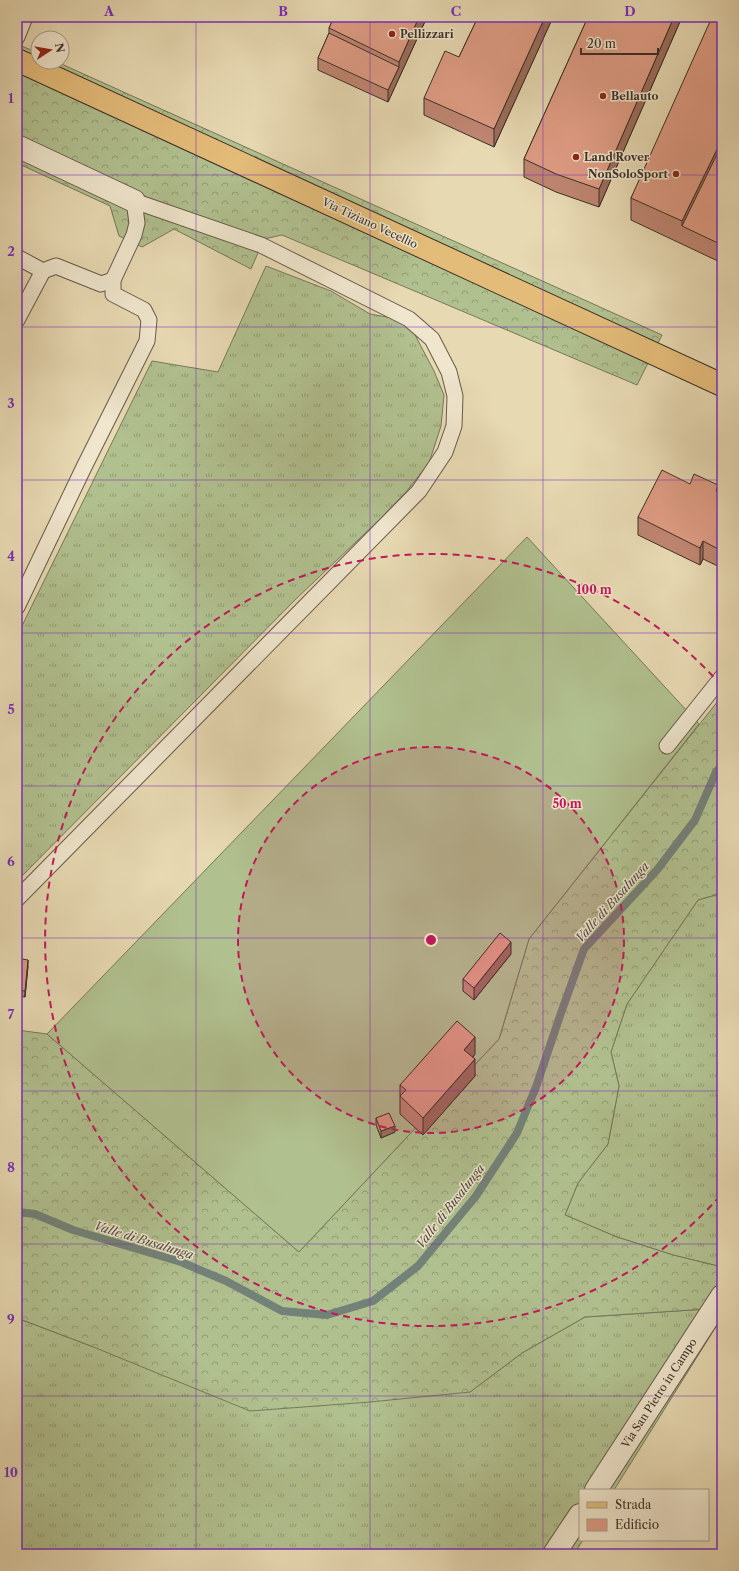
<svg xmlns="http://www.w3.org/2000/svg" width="739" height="1571" font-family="'Libre Caslon Text',serif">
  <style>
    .grass { fill: url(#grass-tufts); stroke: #76785b }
    .forest { fill: url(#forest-crowns); stroke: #76785b }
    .pitch { fill: #b1c08f; stroke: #76785b }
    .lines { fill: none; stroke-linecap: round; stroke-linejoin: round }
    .stream { stroke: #738279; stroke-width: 8 }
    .service-casing { stroke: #675a4a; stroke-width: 17 }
    .minor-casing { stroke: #675a4a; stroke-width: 24 }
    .primary-casing { stroke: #3c2f27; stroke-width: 24 }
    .service { stroke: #efe6cd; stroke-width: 15 }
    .minor { stroke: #efe6cd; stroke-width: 22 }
    .primary { stroke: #e4bc79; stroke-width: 22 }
    .wall { fill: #bf8672; stroke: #3c2f27 }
    .shaded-wall { fill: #9b6d5c; stroke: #3c2f27 }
    .building { fill: #de9c84; stroke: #3c2f27 }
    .grid { fill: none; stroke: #7b2cbf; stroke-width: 1; stroke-opacity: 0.55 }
    .ring { fill: none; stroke: #c2185b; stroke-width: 2; stroke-dasharray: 7 5 }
    .poi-dot { fill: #8f2418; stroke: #efe6cd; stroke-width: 1.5 }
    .labels { text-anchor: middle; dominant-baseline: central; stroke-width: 3; stroke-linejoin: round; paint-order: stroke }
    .poi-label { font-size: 11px; font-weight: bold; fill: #3c2f27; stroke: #efe6cd; text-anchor: start }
    .street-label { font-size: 11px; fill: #3c2f27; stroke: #efe6cd }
    .water-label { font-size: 12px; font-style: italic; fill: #4e4b42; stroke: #efe6cd }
    .centre { fill: #c2185b; stroke: #efe6cd; stroke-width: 2 }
    .ring-label { font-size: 12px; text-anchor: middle; font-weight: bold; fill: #c2185b; stroke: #efe6cd; stroke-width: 3; stroke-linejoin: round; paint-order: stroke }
    .neatline { fill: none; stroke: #7b2cbf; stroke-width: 1.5 }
    .grid-label { font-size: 13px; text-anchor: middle; font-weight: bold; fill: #7b2cbf }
  </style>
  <defs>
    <pattern id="grass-tufts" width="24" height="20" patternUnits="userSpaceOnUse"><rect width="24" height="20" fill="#b1c08f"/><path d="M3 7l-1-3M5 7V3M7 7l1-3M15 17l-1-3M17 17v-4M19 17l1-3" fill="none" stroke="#919c75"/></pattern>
    <pattern id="forest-crowns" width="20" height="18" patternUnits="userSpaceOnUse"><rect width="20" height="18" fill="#b1c08f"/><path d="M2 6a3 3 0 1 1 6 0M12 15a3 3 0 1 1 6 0" fill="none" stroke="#919c75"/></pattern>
  </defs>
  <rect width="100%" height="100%" fill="#e7d9b2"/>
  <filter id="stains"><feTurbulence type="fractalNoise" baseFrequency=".005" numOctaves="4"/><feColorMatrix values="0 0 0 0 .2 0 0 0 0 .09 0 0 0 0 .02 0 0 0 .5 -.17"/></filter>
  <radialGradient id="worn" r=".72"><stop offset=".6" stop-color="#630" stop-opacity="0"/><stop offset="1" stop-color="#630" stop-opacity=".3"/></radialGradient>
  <g class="grass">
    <path d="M266,266l65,25 39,23 28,5 16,14 20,38 10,24 -3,31 -12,37 -23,29 -27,28 -83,79 -279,282v-245l135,-275 66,11z"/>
    <path d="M722,893v374l-49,-12 -56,-18 -52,-22 13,-32 30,-39 11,-58 -8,-34 16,-48 71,-104z"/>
    <path d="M722,1308v9l-108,173h-34v50h3l-9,14h-557v-236l74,28 379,46 52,-39 63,-36z"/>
  </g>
  <g class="forest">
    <path d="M17,44l21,9v9h19l605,273 -25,50 -355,-150 -18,4 -13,30 -77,-40 -32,18 -23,-11 -9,-30 -93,-43z"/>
    <path d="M722,696v197l-24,7 -71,104 -16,48 8,34 -11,58 -30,39 -13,32 52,22 56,18 49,12v41l-137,9 -63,36 -52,39 -100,10 -120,9 -159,-65 -74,-28v-288l30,4 252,218 200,-213 30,-100z"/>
  </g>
  <path class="pitch" d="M527,537l172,187 -170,215 -30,100 -200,213 -252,-218z"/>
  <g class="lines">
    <path class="stream" d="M17,1212l18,2 38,16 108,32 45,19 56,30 45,4 46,-14 45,-35 58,-70 41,-63 19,-46 25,-74 23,-64 73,-79 38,-50 21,-48 6,-7"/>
    <defs>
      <g id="service">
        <path d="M17,37l8,-20"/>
        <path d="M17,257l26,14"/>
        <path d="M17,320l26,-49 13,-5 45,18 12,-4"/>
        <path d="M17,607l67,-140 63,-126 2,-21 -5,-10 -31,-16v-14l21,-45 3,-12 -3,-22 127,44 148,74 23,20 17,33 6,24 -1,30 -9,26 -26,39 -402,408"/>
        <path d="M667,746l55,-69"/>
      </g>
      <g id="minor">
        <path d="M17,146l117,55"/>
        <path d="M596,1490l126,-194"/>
        <path d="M554,1554l26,-39"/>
      </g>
      <path id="primary" d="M17,60l705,325"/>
    </defs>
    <use href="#service" class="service-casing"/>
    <use href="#minor" class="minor-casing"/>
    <use href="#primary" class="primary-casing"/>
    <use href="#service" class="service"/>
    <use href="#minor" class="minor"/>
    <use href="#primary" class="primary"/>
  </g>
  <g class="wall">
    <path d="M334,17h93l-39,85 -70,-32v-12l11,-25v-5z"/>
    <path d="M478,17h75l-59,130 -70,-32v-17l35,-41z"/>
    <path d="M588,17h94l-83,190 -43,-15 -32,-15v-18z"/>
    <path d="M722,17v246l-91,-43v-22z"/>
    <path d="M690,484l28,8 4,2v74l-19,-9 -3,6 -62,-30v-18z"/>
    <path d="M511,954l-37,46 -11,-9v-12z"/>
    <path d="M17,958l11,8 -3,31 -8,-1z"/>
    <path d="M475,1054l-2,3 2,19 -52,59 -23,-21v-29z"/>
    <path d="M376,1118l19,14 -14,6 -5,-13z"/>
  </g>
  <g class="shaded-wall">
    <path d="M419,17h8l-39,85v-12l11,-23v-5z"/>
    <path d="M545,17h8l-59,130v-18z"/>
    <path d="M674,17h8l-83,190v-18z"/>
    <path d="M722,139v22l-40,65v-5z"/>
    <path d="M718,485v18l-2,-12z"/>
    <path d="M703,541v18l-3,6v-17z"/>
    <path d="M511,942v12l-37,46v-12z"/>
    <path d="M28,960v6l-3,31v-6z"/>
    <path d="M475,1037v17l-11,13v-17z"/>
    <path d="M475,1059v17l-52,59v-17z"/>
    <path d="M395,1126v6l-14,6v-7z"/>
  </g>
  <g class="building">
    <path d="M334,17h85l-20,45 -70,-34z"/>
    <path d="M478,17h67l-51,112 -70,-31 21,-47 14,6z"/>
    <path d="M588,17h86l-75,172 -43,-15 -32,-15z"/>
    <path d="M712,17h10v122l-40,82 -51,-23z"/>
    <path d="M329,33l70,34 -11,23 -70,-32z"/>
    <path d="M722,144v101l-40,-19z"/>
    <path d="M662,470l28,14 4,-10 24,11 -2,6 6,3v57l-19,-10 -3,7 -62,-31z"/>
    <path d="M500,933l11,9 -37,46 -11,-9z"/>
    <path d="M17,958l11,2 -3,31 -8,-1z"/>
    <path d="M457,1021l18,16 -11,13 11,9 -52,59 -23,-22 6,-6 -6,-5z"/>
    <path d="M389,1113l6,13 -14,5 -5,-13z"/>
  </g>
  <path class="grid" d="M196,17v1537M370,17v1537M543,17v1537M17,175h705M17,327h705M17,480h705M17,633h705M17,786h705M17,938h705M17,1091h705M17,1244h705M17,1396h705"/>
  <circle cx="431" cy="940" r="193" fill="#c2185b" fill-opacity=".12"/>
  <g class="ring">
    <circle cx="431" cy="940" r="193"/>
    <path d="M720 1196A386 386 0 1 1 720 684"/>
  </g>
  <g class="poi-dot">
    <circle cx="392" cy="34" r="4"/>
    <circle cx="603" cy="96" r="4"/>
    <circle cx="576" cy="157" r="4"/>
    <circle cx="676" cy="174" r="4"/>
  </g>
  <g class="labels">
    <g class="poi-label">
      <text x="400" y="34">Pellizzari</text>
      <text x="611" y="96">Bellauto</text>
      <text x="584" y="157">Land Rover</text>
      <text x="668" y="174" text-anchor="end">NonSoloSport</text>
    </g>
    <g class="street-label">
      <text transform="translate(370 223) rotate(25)">Via Tiziano Vecellio</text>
      <text transform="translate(659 1393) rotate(-57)">Via San Pietro in Campo</text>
    </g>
    <g class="water-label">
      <text transform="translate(612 902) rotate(-48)">Valle di Busalunga</text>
      <text transform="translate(450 1206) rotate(-52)">Valle di Busalunga</text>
      <text transform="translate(144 1240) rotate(17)">Valle di Busalunga</text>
    </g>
  </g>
  <circle cx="431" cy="940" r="6" class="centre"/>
  <g class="ring-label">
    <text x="594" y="594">100 m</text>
    <text x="567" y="808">50 m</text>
  </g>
  <rect width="739" height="1571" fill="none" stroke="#e7d9b2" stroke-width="44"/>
  <rect x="579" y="1489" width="130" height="52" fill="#efe6cd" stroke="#a79d8b"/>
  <rect x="587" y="1502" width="20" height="6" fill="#e4bc79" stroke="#a79d8b"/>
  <text x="615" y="1509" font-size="12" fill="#3c2f27">Strada</text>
  <rect x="587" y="1519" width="20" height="12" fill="#de9c84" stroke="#a79d8b"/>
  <text x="615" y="1529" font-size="12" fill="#3c2f27">Edificio</text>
  <g transform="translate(50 50) rotate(78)"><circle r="19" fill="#efe6cd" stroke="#a79d8b"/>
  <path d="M0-3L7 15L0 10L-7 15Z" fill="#8f2418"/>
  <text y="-6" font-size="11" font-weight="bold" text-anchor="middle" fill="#3c2f27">N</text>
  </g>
  <path d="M581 48v6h77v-6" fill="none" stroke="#3c2f27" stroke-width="2"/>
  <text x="587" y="48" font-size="12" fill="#3c2f27" stroke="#efe6cd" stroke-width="3" paint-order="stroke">20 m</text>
  <rect x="22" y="22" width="695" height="1527" class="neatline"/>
  <g class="grid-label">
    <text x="109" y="16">A</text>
    <text x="283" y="16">B</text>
    <text x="456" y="16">C</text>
    <text x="630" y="16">D</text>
    <text x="11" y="103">1</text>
    <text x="11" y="256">2</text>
    <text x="11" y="408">3</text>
    <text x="11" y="561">4</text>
    <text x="11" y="714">5</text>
    <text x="11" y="866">6</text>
    <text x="11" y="1019">7</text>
    <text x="11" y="1172">8</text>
    <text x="11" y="1324">9</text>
    <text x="11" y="1477">10</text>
  </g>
  <rect width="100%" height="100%" filter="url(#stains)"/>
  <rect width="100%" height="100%" fill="url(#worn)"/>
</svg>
